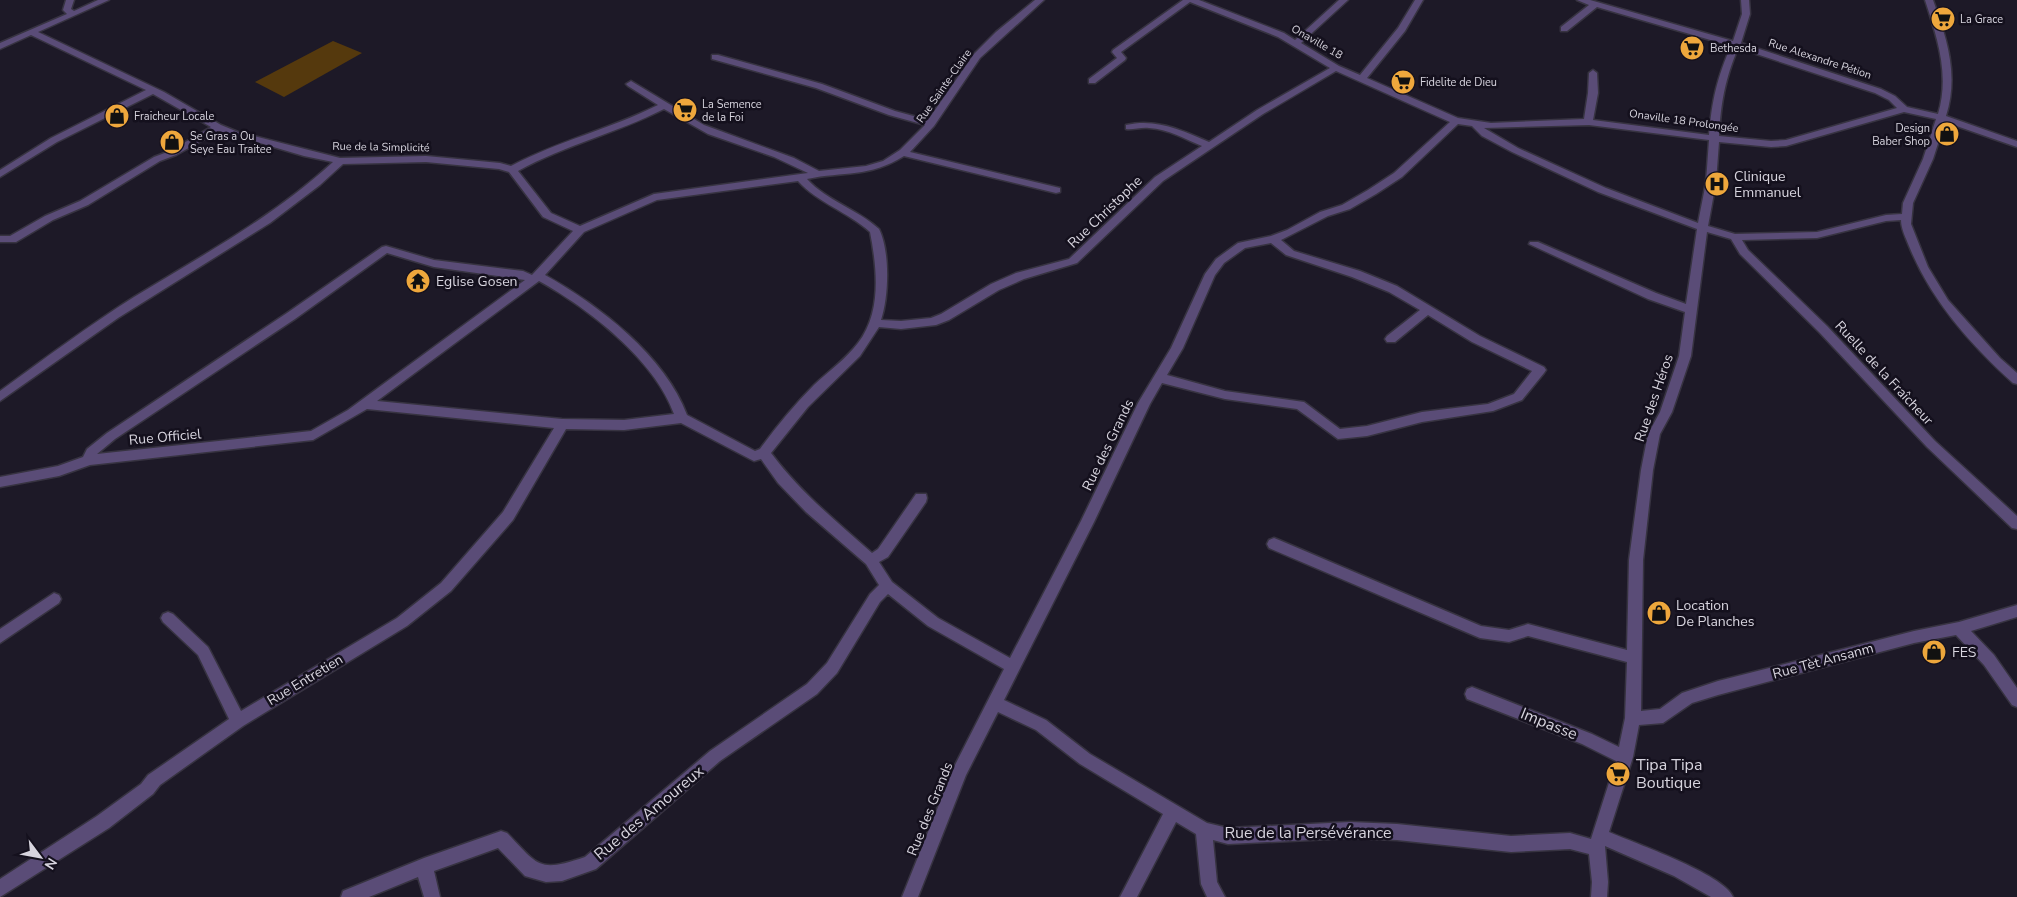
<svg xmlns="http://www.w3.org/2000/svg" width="2017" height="897" font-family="'Nunito Sans',sans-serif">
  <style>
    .green { fill: #55390d }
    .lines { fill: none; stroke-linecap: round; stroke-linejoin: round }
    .minor-casing { stroke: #373341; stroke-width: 3 }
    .minor { fill: #5a4c77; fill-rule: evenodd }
    .labels { text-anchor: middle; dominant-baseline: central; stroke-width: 5; stroke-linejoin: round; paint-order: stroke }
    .far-poi-label { font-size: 11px; fill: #d7d4de; stroke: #14101d; text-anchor: start }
    .far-street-label { font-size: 11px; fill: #d7d4de; stroke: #14101d }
    .poi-label { font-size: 14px; fill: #d7d4de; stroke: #14101d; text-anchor: start }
    .street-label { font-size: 14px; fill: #d7d4de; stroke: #14101d }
    .near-street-label { font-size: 16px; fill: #d7d4de; stroke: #14101d }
    .near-poi-label { font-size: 16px; fill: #d7d4de; stroke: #14101d; text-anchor: start }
  </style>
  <rect width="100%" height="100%" fill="#1d1927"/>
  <path class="green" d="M333,41l29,12 -78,44 -29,-15z"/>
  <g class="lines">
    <defs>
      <g id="minor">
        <path d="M66,0h8l-3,9 3,2 24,-11h11l-71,32 126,60 57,33 17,7 102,26 86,-2 74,7 11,3c47,-25 99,-37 147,-61l-30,-19 -2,-2 5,-3 73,44 90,33 25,13 47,-5 17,-5 17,-11 25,-25 -36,-10 -73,-27 -104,-29v-4h6l104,29 73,27 33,9 46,-66 22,-22 39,-32h9l-64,58 -46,68 -24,26 150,36v4l-4,1 -152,-37c-35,22 -60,15 -97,23 20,22 50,30 72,50 11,22 10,67 2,91l20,1 30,-3 10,-4 50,-30 25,-11 53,-14 86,-82 47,-31c-17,-7 -34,-17 -53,-18 -8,-1 -16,2 -23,1v-4c30,-7 55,5 83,17l48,-32 73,-42 -52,-31 -88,-35 -69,50 5,6 -1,2 -30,23h-6v-4l28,-21 -5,-6 1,-2 70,-50h16l85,33 11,7 44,-40h9l-47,43 38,23 21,9 38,-47 17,-28h8l-18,31 -38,47 91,40 33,5 93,-4 4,-26 1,-20 4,-3 4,3 1,20 -5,27 116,15c3,-35 8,-57 22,-89l-134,-39 -30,24h-6v-4l28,-22 -12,-5h13l143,41 9,-27 -1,-14h8l1,14 -9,29 140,46 14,7 12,11 31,7c12,-39 -1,-77 -13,-114h8c14,39 26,75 13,116l71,25v6l-72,-25 -12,37 -20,44 -2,21 17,43 20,33 52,58 17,15v11l-4,-1c-43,-39 -82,-83 -104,-137 -3,-8 -8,-17 -8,-26l-15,1 -69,17 -75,2 6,10 79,76 108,115 82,75v13l-5,-1 -85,-81 -108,-115 -79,-78 -9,-15 -24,-7 -16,124 -19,56 -12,22 -7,36 -10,90 -2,151 19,-2 22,-16 36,-12 196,-50 45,-9 58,-17v12l-46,14 23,24 23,33v19l-5,-2 -28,-40 -28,-30 -42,8 -196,52 -26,8 -29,20 -24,2 -6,32 -24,75c25,11 115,42 124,65h-22l-37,-21 -69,-30 3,36 -1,15h-16l1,-15 -3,-28 -19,-5 -59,3 -114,-12 -47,-2 -122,6 -15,-4 4,42 8,15h-18l-6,-13 -5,-50 -20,-12 -39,75h-17l43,-83 -83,-50 -44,-34 -38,-18 -32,63 -48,122h-16l52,-130 50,-98 -76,-43 -40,-32 -8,8 -43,71 -20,21 -97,67 -124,108 -34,12 -16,1 -21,-6 -27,-28 -64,23 6,26h-16l-6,-20 -49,20h-28l2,-6 81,-33 77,-27 6,2c32,33 31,40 78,24l125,-106 97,-67 20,-21 43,-69 9,-9 -13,-21 -60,-52 -28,-29 -17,-24 -7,2 -4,-2 -69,-36 -57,7 -58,-1 -53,91 -62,71 -44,35 -164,100 -83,59 -7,9 -44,34 -109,69v-18l97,-63 44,-32 7,-9 81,-56 -31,-64 -35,-33 -2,-4 2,-4 5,-2 5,2 35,33 33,64 156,-93 44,-35 62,-71 51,-84 -187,-19 -54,31 -223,25 -31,11 -59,11v-10l58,-11 25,-9 4,-8 20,-16 180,-120 95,-66 4,-1 48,14 89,11 9,4 41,-44 -30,-14 -34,-45 -10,-3 -73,-7 -83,2 -23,21 -50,38 -152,95 -118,83v-10c44,-32 88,-65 134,-94 69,-42 139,-80 199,-135l-29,-6 -85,-25 -43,24 -16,6 -72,44 -35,15 -37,22h-16v-6h10l35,-20 35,-15 74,-44 16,-6 41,-24 -58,-33 -96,48 -57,35v-7l51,-32 95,-48 -115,-55 -31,14v-6l67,-29 -4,-4zM1738,48l137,45 14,7 8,8 -111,32 -15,1 -52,-5c2,-35 6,-56 19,-88zM1336,71l114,51 -56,51 -26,17 -26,15 -22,7 -33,18 -16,6 -33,7 -22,16 -11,15 -34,74 -33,55 -57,118 -71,137 -72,-40 -46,-36 -13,-20 9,-5 38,-55 1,-4 -1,-4h-10l-38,55 -6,4c-36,-32 -72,-61 -101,-100l37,-46 52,-51 19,-29 22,2 35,-4 13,-5 50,-30 25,-11 53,-16 86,-82 100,-67zM664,109l44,25 66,23 34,16 -154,21 -74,32 -29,-13 -33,-42c47,-26 99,-38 146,-62zM1904,112l32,7 -13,40 -20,44 -1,11 -16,1 -69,17 -82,2 -27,-8 8,-44 3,-40 52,5 15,-1zM1458,124l14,2 10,10 30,16 86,40 99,37 -11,75 -30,-11 -118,-51h-8l-1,2 119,55 37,13 -6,44 -19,56 -12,22 -7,36 -12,90 -2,90 -99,-26 -19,6 -28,-4 -202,-86 -5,-2 -5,2 -2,4 2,4 211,90 29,4 19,-6 99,26 -2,56 -6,29 -27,-13 -120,-47 -5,2 -2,5 2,5 115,45 34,17 -25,78 -21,-6 -59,3 -114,-12 -47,-2 -122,6 -21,-5 -117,-69 -44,-34 -42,-20 90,-178 56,-118 12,-21 63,16 72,10 41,30 29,-3 55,-14 71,-11 29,-11 22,-27 2,-3 -2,-3 -64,-31 -83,-50 -37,-15 -66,-20 -13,-11 47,-24 22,-7 26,-15 26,-17zM1589,125l120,15 -3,42 -8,41 -92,-35 -88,-40 -34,-20zM798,181c20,22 50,31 72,51 7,36 12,80 -12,111 -12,16 -29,28 -44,42 -20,20 -38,42 -54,64l-5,2 -68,-36c-22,-59 -88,-110 -142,-140l39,-43 73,-32zM1271,243l15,12 66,22 37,15 31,18 -33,26 -2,3 2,3h8l33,-27 44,27 60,29 -18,23 -26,10 -66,8 -55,14 -27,3 -36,-27 -79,-11 -58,-16 16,-27 32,-73 9,-12 21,-15zM387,253l47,14 91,13 -177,130 -37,21 -214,23 18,-15 180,-120zM539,281c49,27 116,79 135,133l-50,6 -62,-1 -185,-18z"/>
        <path d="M54,593l5,2 2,4 -2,4 -59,40v-14z"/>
      </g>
    </defs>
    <use href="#minor" class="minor-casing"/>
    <use href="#minor" class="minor"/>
  </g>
  <defs>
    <symbol id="supermarket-disc" viewBox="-11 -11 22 22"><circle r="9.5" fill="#eea73c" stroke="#14101d"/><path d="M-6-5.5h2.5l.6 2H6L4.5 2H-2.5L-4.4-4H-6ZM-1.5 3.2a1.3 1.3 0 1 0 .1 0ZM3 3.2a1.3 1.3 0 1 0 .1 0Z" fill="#111"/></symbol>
    <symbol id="shop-disc" viewBox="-11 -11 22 22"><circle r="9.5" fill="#eea73c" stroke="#14101d"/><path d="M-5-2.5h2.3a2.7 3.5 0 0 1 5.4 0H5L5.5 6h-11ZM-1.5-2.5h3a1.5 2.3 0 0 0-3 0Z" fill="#111"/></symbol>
    <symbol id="hospital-disc" viewBox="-11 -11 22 22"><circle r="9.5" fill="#eea73c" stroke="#14101d"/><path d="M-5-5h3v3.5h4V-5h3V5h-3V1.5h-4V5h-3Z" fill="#111"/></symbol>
    <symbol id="temple-disc" viewBox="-11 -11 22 22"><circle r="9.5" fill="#eea73c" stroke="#14101d"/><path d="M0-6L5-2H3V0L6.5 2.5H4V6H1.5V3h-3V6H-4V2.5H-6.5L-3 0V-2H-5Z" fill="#111"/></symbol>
  </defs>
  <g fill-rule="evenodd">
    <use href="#supermarket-disc" x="1929" y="5" width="28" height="28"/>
    <use href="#supermarket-disc" x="1678" y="34" width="28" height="28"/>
    <use href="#supermarket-disc" x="1389" y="68" width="28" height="28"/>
    <use href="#supermarket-disc" x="671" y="96" width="28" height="28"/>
    <use href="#shop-disc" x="103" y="102" width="28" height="28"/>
    <use href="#shop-disc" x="1933" y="120" width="28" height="28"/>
    <use href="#shop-disc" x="158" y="128" width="28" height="28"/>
    <use href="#hospital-disc" x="1703" y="170" width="28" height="28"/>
    <use href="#temple-disc" x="404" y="267" width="28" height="28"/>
    <use href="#shop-disc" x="1645" y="599" width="28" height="28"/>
    <use href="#shop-disc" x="1920" y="638" width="28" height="28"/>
    <use href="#supermarket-disc" x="1604" y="760" width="28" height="28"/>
  </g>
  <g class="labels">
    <g class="far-poi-label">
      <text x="1960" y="19">La Grace</text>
      <text x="1710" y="48">Bethesda</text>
      <text x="1420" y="82">Fidelite de Dieu</text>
      <text x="702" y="104">La Semence<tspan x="702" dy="13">de la Foi</tspan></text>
      <text x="134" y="116">Fraicheur Locale</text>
      <text x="1930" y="128" text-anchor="end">Design<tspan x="1930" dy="13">Baber Shop</tspan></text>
      <text x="190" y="136">Se Gras a Ou<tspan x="190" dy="13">Seye Eau Traitee</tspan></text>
    </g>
    <g class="far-street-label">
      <text transform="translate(1317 42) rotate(30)">Onaville 18</text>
      <text transform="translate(1820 59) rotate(18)">Rue Alexandre Pétion</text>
      <text transform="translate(944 86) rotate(-55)">Rue Sainte-Claire</text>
      <text transform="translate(1684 121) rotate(8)">Onaville 18 Prolongée</text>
      <text transform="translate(381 147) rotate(1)">Rue de la Simplicité</text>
    </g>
    <g class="poi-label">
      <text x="1734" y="176">Clinique<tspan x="1734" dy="16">Emmanuel</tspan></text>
      <text x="436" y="281">Eglise Gosen</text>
      <text x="1676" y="605">Location<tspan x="1676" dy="16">De Planches</tspan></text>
      <text x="1952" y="652">FES</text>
    </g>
    <g class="street-label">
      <text transform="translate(1105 212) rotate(-44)">Rue Christophe</text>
      <text transform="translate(1884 373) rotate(47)">Ruelle de la Fraîcheur</text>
      <text transform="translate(1654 398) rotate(-71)">Rue des Héros</text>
      <text transform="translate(165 437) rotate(-5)">Rue Officiel</text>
      <text transform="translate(1108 445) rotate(-64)">Rue des Grands</text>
      <text transform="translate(1823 661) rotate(-15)">Rue Tèt Ansanm</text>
      <text transform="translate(305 680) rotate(-31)">Rue Entretien</text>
      <text transform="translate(930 809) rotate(-68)">Rue des Grands</text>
    </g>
    <g class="near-street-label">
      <text transform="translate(1549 724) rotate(22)">Impasse</text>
      <text transform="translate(649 813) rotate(-40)">Rue des Amoureux</text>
      <text x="1308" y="833">Rue de la Persévérance</text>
    </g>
    <g class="near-poi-label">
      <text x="1636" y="765">Tipa Tipa<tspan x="1636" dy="18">Boutique</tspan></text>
    </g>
  </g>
  <g transform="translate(40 857) rotate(122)" stroke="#14101d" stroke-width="4" paint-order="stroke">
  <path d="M0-4L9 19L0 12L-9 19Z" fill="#d7d4de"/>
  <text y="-8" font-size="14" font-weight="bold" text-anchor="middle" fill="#d7d4de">N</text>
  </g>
</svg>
